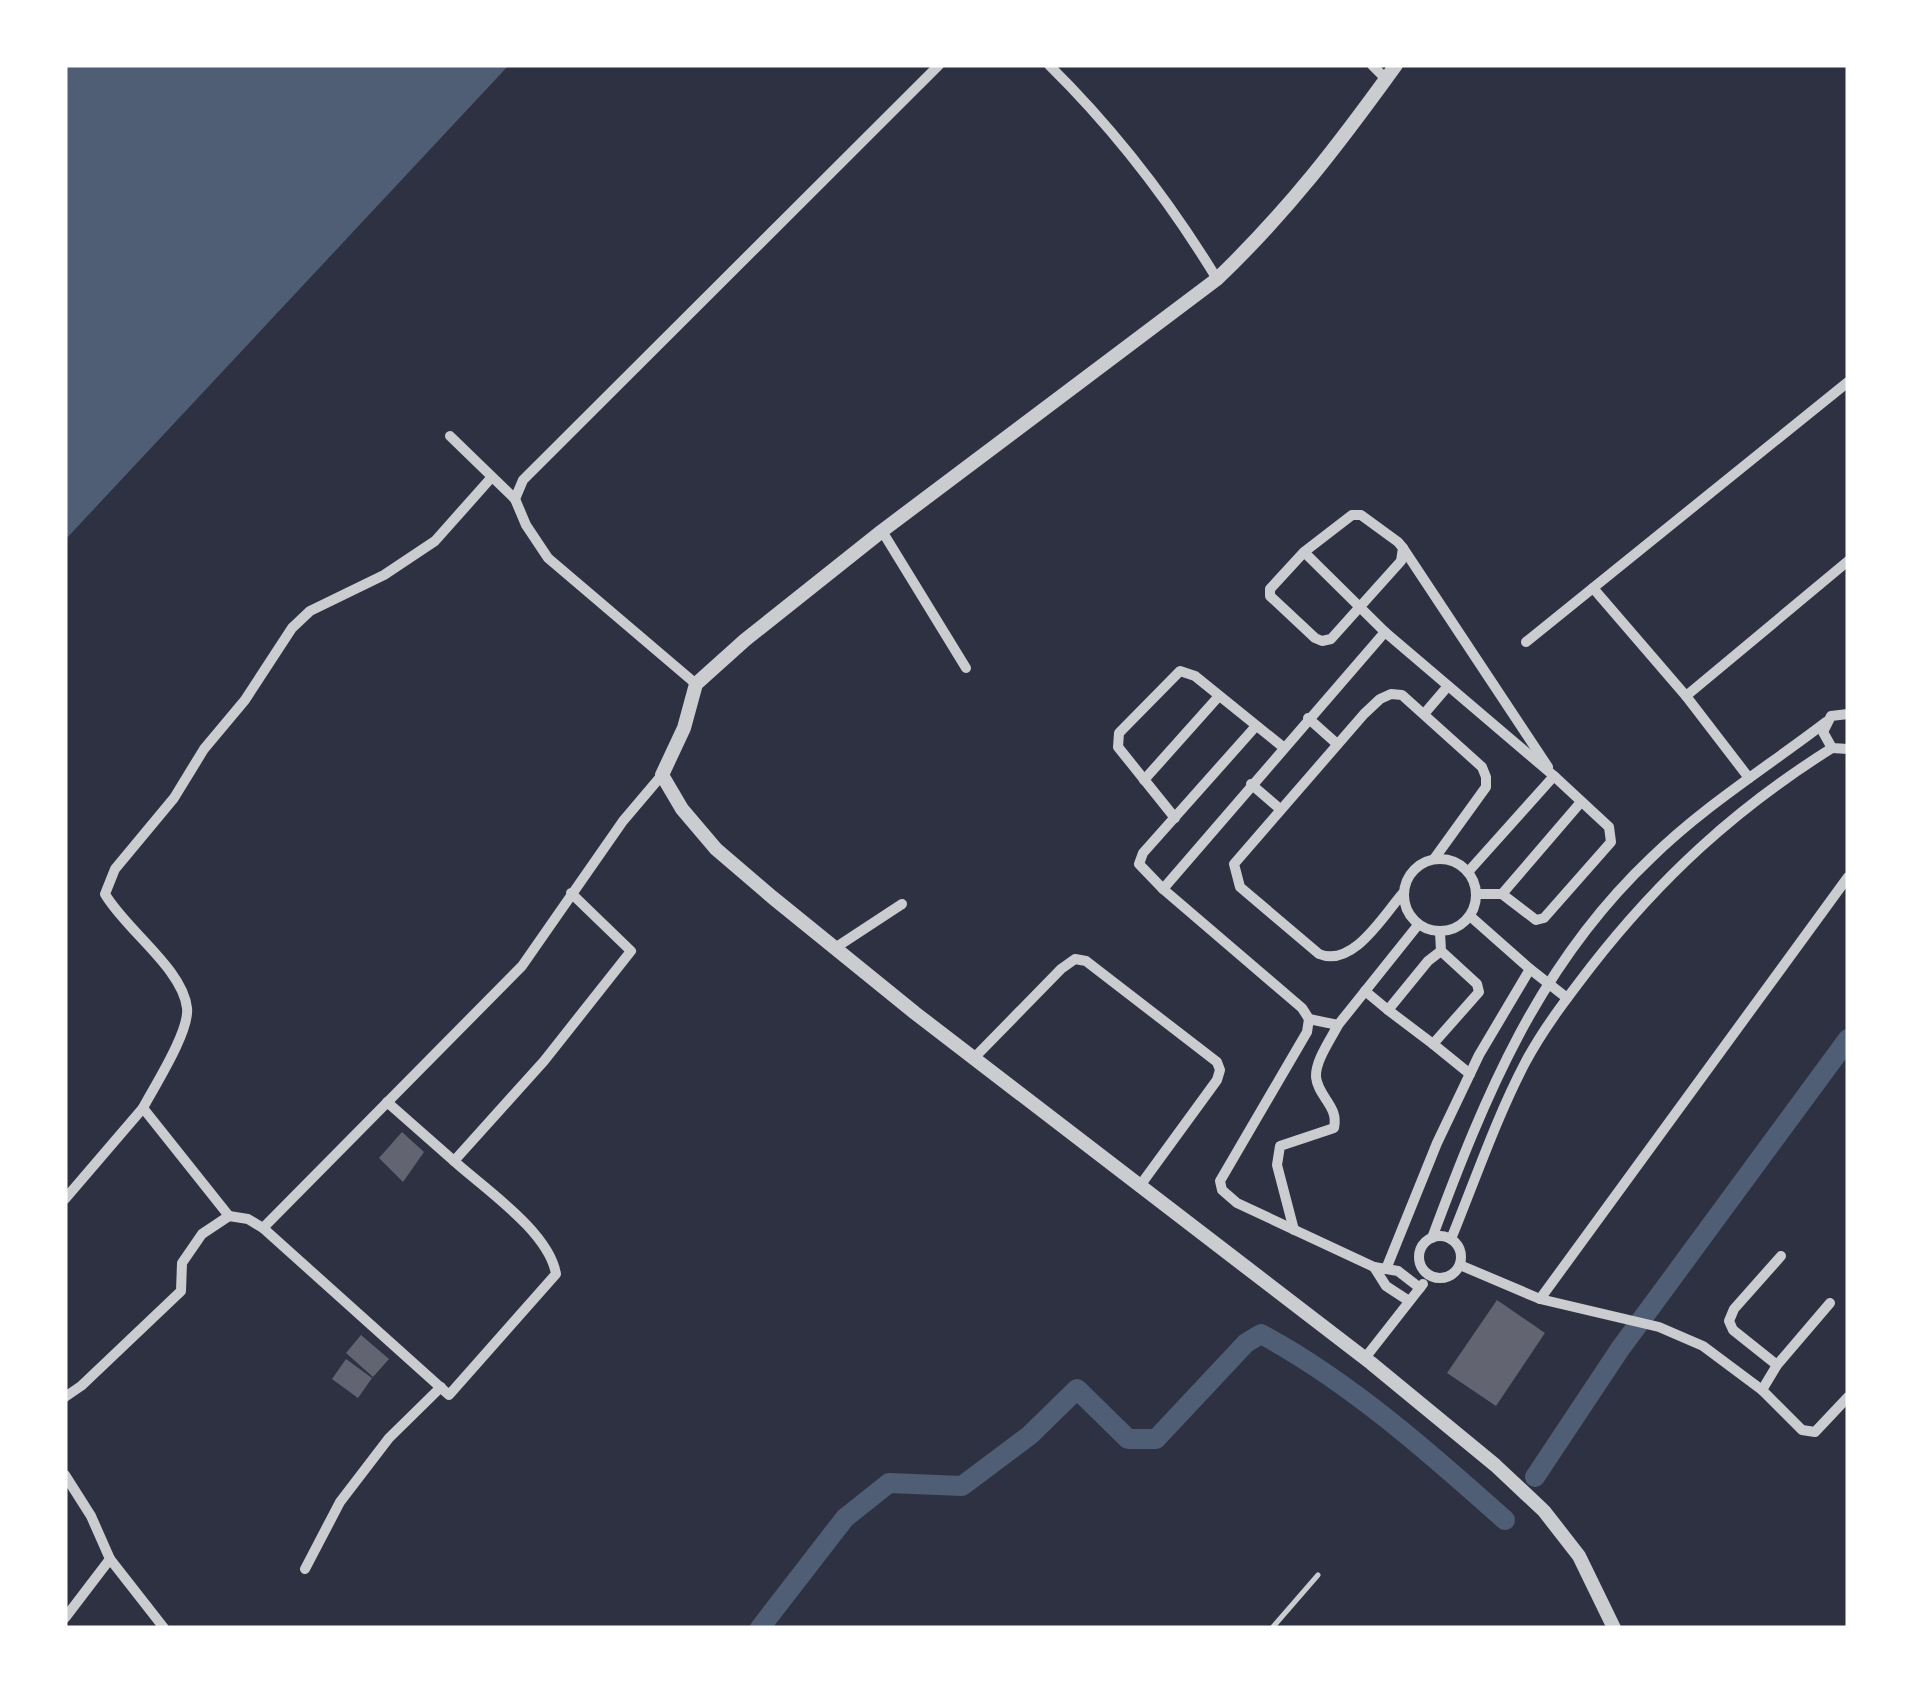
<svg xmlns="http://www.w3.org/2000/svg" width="1913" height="1693" font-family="Quicksand,sans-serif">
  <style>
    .water { fill: #4f5d75 }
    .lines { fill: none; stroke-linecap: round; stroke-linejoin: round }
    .canal { stroke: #4f5d75; stroke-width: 20 }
    .building { fill: #626471 }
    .service { stroke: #caccd0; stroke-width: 5 }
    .minor { stroke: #caccd0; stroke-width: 10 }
    .tertiary { stroke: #caccd0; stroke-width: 14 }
  </style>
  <rect width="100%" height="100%" fill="#2d3142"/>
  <path class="water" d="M65,65h444l-444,475z"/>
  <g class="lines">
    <g class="canal">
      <path d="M1535,1477l85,-128 228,-310"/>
      <path d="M760,1628l85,-110 44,-35 73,3 68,-51 47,-46 51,50h28l90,-96 15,-9c88,47 170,120 244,186"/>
    </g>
  </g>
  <g class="building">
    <path d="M402,1132l22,20 -21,30 -24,-24z"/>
    <path d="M1497,1300l48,33 -49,73 -49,-33z"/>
    <path d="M361,1335l28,24 -16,18 -27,-24z"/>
    <path d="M346,1359l26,19 -14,20 -26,-19z"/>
  </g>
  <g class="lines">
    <path class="service" d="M1272,1628l46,-53"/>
    <g class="minor">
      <path d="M1049,65c66,65 120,135 168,214"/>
      <path d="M1372,65l14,14"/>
      <path d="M450,436l65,63 11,26 22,33 148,126"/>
      <path d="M515,499l8,-19 416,-415"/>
      <path d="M882,531l84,137"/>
      <path d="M1403,548l145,219"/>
      <path d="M1304,552l48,-37h9l37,27 5,6 -2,13 -70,78 -9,2 -7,-3 -45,-42v-7l34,-37 81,80"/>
      <path d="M1593,588l93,108 63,82"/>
      <path d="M1526,642l322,-260"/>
      <path d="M1686,696l162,-135"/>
      <path d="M1424,714l24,-28"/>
      <path d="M1848,714l-17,2 -8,16 9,16 16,1"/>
      <path d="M1308,718l28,25"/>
      <path d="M1144,780l75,-84"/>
      <path d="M1251,784l29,25"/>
      <path d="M1175,818l-57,-71 1,-14 61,-62 15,5 88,71"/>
      <circle cx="1440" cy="895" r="36"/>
      <path d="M1468,872l86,-96"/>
      <path d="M1163,889l-24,-25 4,-11 113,-127"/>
      <path d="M1403,893c-20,23 -50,75 -84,61l-79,-67 -6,-23 130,-150 16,-15 11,-5 11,1 80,72 4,10v10l-52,72"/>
      <path d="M1502,894l79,-92"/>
      <path d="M1440,932l1,19 36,33 2,8 -46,52 -45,-34 40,-49 13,-10"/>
      <path d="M835,948l67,-44"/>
      <path d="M1530,969l37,29"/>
      <path d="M1365,991l23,19"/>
      <path d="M1309,1019l29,6 80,-100"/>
      <path d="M1433,1044l37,30"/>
      <path d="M974,1058l87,-89 14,-10 11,2 131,101 3,8 -3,10 -78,107"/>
      <path d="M387,1102l67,59 90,-100 87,-110 -60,-58"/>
      <path d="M65,1199l78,-91"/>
      <path d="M229,1216l-86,-108c11,-21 47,-77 44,-100 -4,-39 -62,-79 -82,-114l10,-25 59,-71 30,-49 41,-49 47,-72 18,-17 74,-36 51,-34 56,-63"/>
      <path d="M263,1228l186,167 107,-121c-7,-42 -71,-85 -102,-113"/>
      <path d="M1294,1230l-17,-65 3,-19 54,-18c5,-22 -16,-31 -18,-51 -1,-16 15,-38 22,-52"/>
      <circle cx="1440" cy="1257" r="21"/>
      <path d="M1432,1238c53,-142 106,-273 219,-380 53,-52 116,-91 175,-136"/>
      <path d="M1451,1239c23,-56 46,-123 74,-176 18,-34 42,-65 65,-95 70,-90 145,-159 242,-220"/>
      <path d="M1460,1265l80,34 119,28 44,19 59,44 40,40 13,2 33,-35"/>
      <path d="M1374,1267l12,19 23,15"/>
      <path d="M1386,1269l51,-126 42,-88 51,-86 -60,-53"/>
      <path d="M1420,1288l-22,-17 -24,-4 -137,-64 -15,-13 -2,-9 87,-149 2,-13 -7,-11 -139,-119 222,-257 169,144 55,51 2,15 -67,76 -8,2 -34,-26h-26"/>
      <path d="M1540,1299l308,-422"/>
      <path d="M1365,1358l58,-74"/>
      <path d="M1777,1365l-44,-35 -4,-9 5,-12 47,-53"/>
      <path d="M1762,1390l15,-25 53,-62"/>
      <path d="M65,1397l16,-11 100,-95 1,-28 20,-29 27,-18 19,3 15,9 259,-262 101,-145 39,-46"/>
      <path d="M65,1475l26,41 19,43 -45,59"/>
      <path d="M110,1559l54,69"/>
      <path d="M305,1569l35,-67 49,-64 52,-51"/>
    </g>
    <path class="tertiary" d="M1396,65c-57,79 -108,146 -179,214l-335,252 -137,109 -49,44 -12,44 -22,47 20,34 34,40 56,48 143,116 456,350 124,102 49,46 35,45 35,72"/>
  </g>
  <rect width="1913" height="1693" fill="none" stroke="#ffffff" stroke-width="135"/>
</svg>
